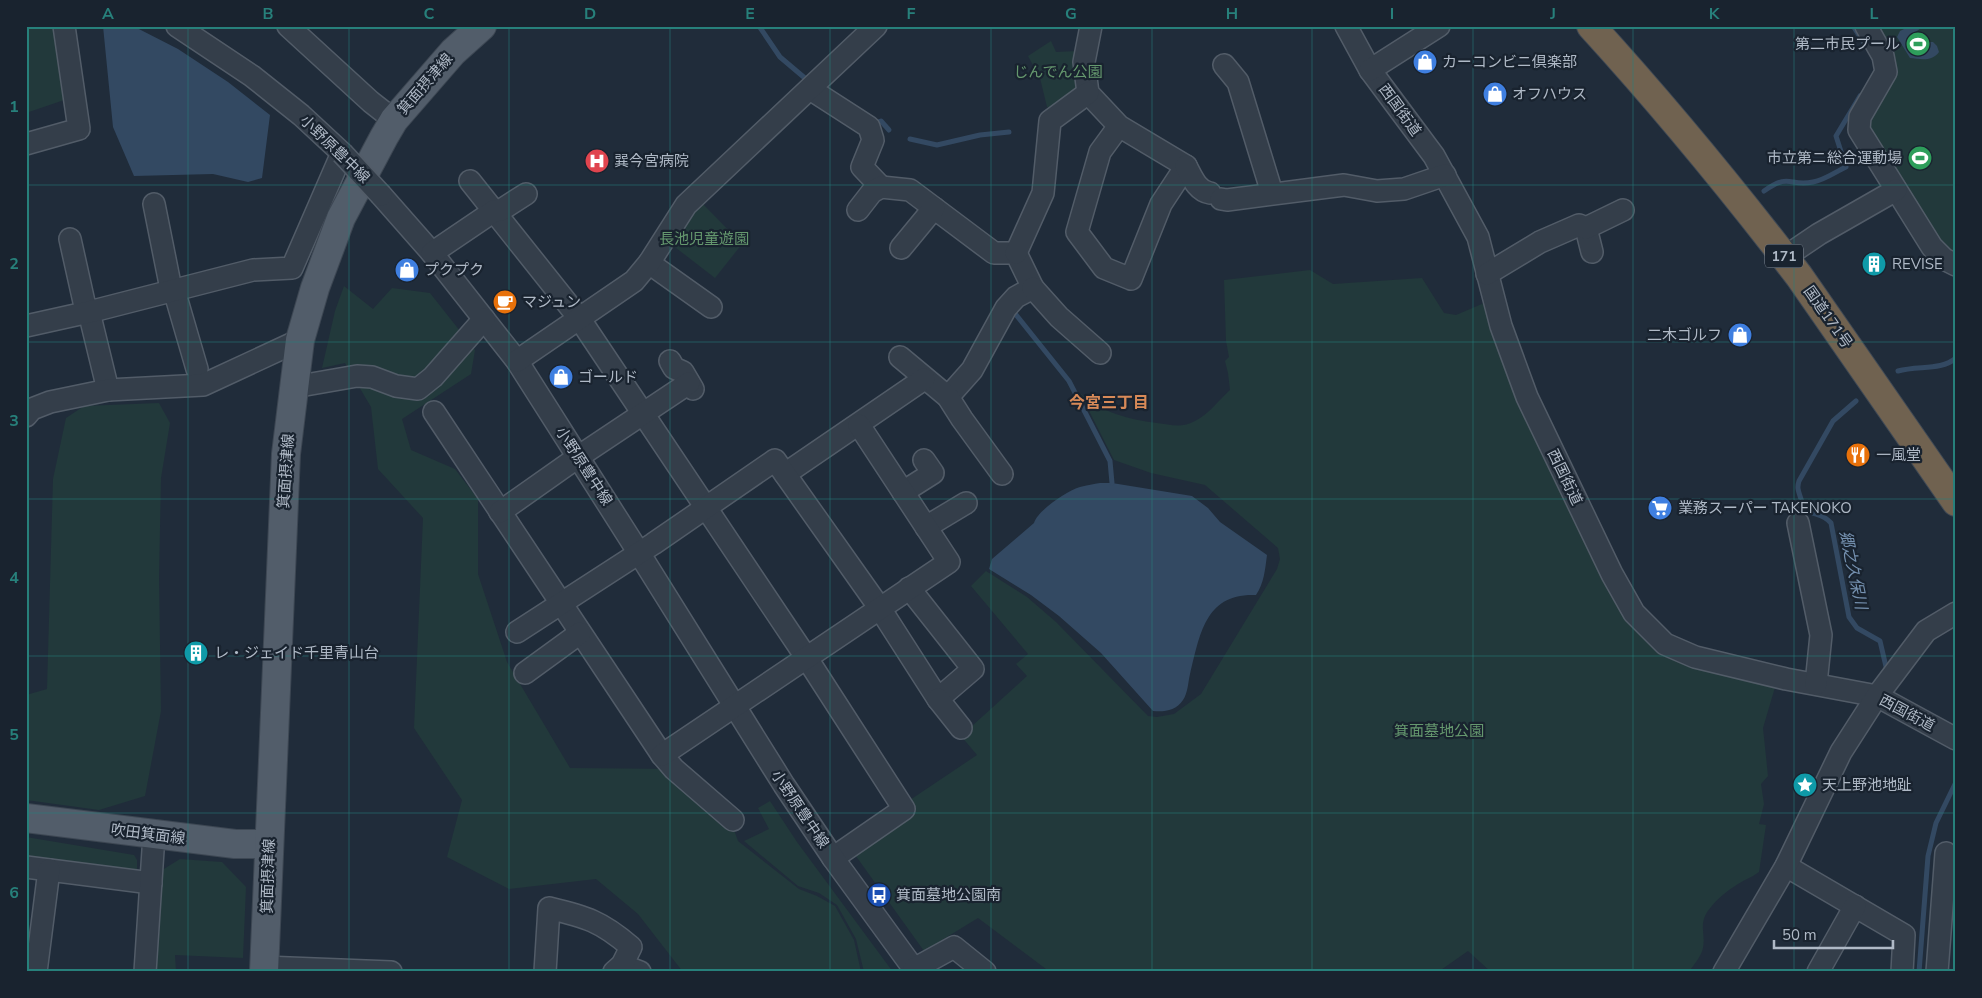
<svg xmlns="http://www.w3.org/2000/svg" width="1982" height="998" font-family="'Nunito Sans','Noto Sans JP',sans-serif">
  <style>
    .green { fill: #22393b }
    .water { fill: #334962 }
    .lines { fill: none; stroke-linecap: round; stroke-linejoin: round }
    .stream { stroke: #334962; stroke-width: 5 }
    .minor-casing { stroke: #525c68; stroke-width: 24 }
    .major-casing { stroke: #3d4753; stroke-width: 30 }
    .highway-casing { stroke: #3f4955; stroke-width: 30 }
    .minor { stroke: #343e4a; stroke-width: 21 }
    .major { stroke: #525d6a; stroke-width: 28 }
    .highway { stroke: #706250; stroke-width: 28 }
    .minor-bridge-casing { stroke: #525c68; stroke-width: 24; stroke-linecap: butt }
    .minor-bridge { stroke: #343e4a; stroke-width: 21 }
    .grid { fill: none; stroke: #27807b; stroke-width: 1; stroke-opacity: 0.55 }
    .labels { text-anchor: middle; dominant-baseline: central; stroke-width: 4.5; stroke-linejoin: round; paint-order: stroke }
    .shield { fill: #19232f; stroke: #828c99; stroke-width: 1 }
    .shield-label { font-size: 14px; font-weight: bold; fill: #afb9c6 }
    .poi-label { font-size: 15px; fill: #afb9c6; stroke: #19232f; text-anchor: start }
    .park-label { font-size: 15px; fill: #65986e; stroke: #19232f }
    .street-label { font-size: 15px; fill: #afb9c6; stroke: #19232f }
    .neighbourhood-label { font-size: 16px; font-weight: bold; fill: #d88a58; stroke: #19232f }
    .water-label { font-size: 16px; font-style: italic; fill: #7591b0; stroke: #19232f }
    .neatline { fill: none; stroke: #27807b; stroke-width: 2 }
    .grid-label { font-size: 16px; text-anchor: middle; font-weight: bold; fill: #27807b }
  </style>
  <rect width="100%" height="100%" fill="#202c3a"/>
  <g class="green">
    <path d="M30,26h27l10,73 -38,13 -3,-3v-79z"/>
    <path d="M1875,26h75l6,9v223l-19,-17 -71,-117 24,-42z"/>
    <path d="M1051,41l5,11 21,-1 1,38 -25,20 -6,-2 -7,-29 -12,-22z"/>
    <path d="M700,201l42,43 -27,34 -44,-34z"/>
    <path d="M1310,270l23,14 89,-6 22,35 12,2 33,-14 153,331 134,52 -13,44 5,48 -7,8 3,20 -5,20 7,1 -7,47c-8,6 -16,8 -24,14 -8,5 -18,13 -24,21 -14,16 -5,25 -8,41 -2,9 -9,16 -14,24h-198l-23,-21 -30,21h-388l-72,-54 -54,33 -71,-99 54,-50 70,-47 -16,-19 66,-60 -11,-12 12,-10 -57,-68 15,-15 41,26 29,25 92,94 9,1 17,-3 27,-20 76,-125 3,-10 -2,-11 -73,-63 -54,-12 -37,-13 -34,-67c23,20 47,26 77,30 14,2 26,5 38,-2 13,-6 24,-21 35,-31l-2,-17 -3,-12 4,-4 -3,-16 -2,-61z"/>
    <path d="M344,286l29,23 19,-21 38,5 45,57 -4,24 -69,45 9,31 44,19 23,30v75l29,88 63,106 104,1 59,51 1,10 4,11 61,48 18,7 18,10 19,34 7,32h-178l-45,-58 -42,-35 -87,10 -62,-32 15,-57 -48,-72 9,-210 -45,-49 -7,-62 -26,-44 -23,5 13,-57z"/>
    <path d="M159,403l11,20 -9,55 -2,100 2,133 -16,85 -46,14 -73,-10v-105l21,-6 6,-210 13,-61 18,-12z"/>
    <path d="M770,801l27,41 96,130h-29l-8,-33 -19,-34 -18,-12 -21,-7 -54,-45 25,-12 -11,-21z"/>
    <path d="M26,837l108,18 3,5v16l-111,-20z"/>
    <path d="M180,859l42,3 24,25 -3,71 -68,-3 1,17h-22l5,-100z"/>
  </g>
  <g class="water">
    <path d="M103,26h30l45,23 50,33 42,33 -8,63 -14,4 -35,-8 -79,2 -21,-49z"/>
    <path d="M1910,26h14l-10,7 6,9h13l4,4 2,6c-7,10 -19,7 -29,6l-13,-21 3,-6z"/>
    <path d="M1100,483h12l80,13 16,12 12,14 47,33c-2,15 -3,28 -11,40 -51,-2 -56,39 -66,79 -2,8 -2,19 -7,26 -7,11 -19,12 -30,11l-52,-58 -42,-37 -28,-21 -42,-26 3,-10 42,-36c4,-13 33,-32 46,-36 7,-2 14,-3 20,-4z"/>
  </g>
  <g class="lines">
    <g class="stream">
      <path d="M759,26l21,31 26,22"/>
      <path d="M1853,26l11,17"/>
      <path d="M873,124l8,-3 8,9"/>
      <path d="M910,139l27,6 43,-10 29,-3"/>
      <path d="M1764,191c27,-19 24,-4 49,-9 12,-2 22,-10 33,-15l-10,-31 24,-40"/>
      <path d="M1013,311l56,70 41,80 2,22"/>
      <path d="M1898,371c20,-6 43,0 58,-13"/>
      <path d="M1856,401l-23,20 -34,60c-2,6 -1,9 1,15 7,25 18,12 31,27l18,94 8,11 23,13 7,30"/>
      <path d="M1919,972l9,-116 8,-33 20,-41"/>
    </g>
    <defs>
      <g id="minor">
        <path d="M288,26l83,76 23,18"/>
        <path d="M1091,26l-7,36 4,31 31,33 67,40 -25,38 -30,75 -27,-11 -27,-36 23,-80 19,-26"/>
        <path d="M1346,26l24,44 64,86 44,81 23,89 26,71 85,177 22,39 31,31 30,13 91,22 91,17 79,43"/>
        <path d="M1866,26l17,30 3,16 -26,45 -1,13 73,117 12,12 12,6"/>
        <path d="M1224,65l14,17 34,111"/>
        <path d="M1370,70l69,-44"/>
        <path d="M810,89l59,38 4,13 -11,27 19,20"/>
        <path d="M26,144l53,-15 -15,-103"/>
        <path d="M1186,166c6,11 11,25 24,27"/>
        <path d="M470,181l109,137 227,339 98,152 -71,49"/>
        <path d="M381,195l51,58 85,108 122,192 145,232 49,73 83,114"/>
        <path d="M1221,199l6,1 117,-15 33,6 27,-2 41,-14"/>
        <path d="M154,204l16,80 4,6 23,79"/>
        <path d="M858,210l14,-18 9,-5 29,3 84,63h22l17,35 -17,9 -10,11 -34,62 -24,27"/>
        <path d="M1586,228l6,24"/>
        <path d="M70,239l14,63 5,10 19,78"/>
        <path d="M901,248l33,-40"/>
        <path d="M432,253l62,-42 7,-1 25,-16"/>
        <path d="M1016,253l27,-60 7,-72 38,-28"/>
        <path d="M1785,257l34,-23 77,-44"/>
        <path d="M649,263l62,44"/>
        <path d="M1487,274l53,-32 39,-17 7,3 37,-18"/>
        <path d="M1033,288l26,29 41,36"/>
        <path d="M26,326l63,-14 164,-42 39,-2 50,-115 -41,-38 -49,-39 -75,-50"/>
        <path d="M900,357l48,40 14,22 40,55"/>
        <path d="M517,361l117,-80 15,-18 37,-58 190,-179"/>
        <path d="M670,361l4,7 9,4 10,17"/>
        <path d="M294,387l63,-11 15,1 24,9 22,3 15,-12 51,-58"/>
        <path d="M434,412l228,343 12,14 59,51"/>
        <path d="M26,416l6,-7 18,-7 58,-12 95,-5 97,-45"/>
        <path d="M785,474l139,-95"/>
        <path d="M903,492l30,-19 -9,-13"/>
        <path d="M500,512l78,-55 111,-74"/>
        <path d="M1798,523l23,112 -5,49"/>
        <path d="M926,527l40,-24"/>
        <path d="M517,632l136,-88 122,-84 104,147 59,92 35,-30 -64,-81"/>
        <path d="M525,673l55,-40"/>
        <path d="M938,699l23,29"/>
        <path d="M662,755l287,-193 -90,-137"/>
        <path d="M1786,866l118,69 -2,37"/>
        <path d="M26,867l125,16"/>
        <path d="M622,965l18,7"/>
        <path d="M264,967l127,5"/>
        <path d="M914,969l40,-22 31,25"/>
        <path d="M36,972l13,-102"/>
        <path d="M145,972l9,-137"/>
        <path d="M545,972l4,-64c37,9 52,13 82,39l-9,18 -8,7"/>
        <path d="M1724,972l62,-106 55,-114 36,-56 49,-65 30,-18"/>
        <path d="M1818,972l37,-66"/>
        <path d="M1937,972l9,-119"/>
      </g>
      <g id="major">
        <path d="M26,818l209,26h34"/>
        <path d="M264,972l22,-518 14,-114 15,-52 26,-70 43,-81 10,-17 59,-68 29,-26"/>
      </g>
      <path id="highway" d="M1591,26c73,80 142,164 208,250l157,226"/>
    </defs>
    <use href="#minor" class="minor-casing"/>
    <use href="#major" class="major-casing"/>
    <use href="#highway" class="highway-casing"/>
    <use href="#minor" class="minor"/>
    <use href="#major" class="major"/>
    <use href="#highway" class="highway"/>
    <defs>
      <path id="minor-bridge" d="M342,153l39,42"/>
    </defs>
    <use href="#minor-bridge" class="minor-bridge-casing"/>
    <use href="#minor-bridge" class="minor-bridge"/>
  </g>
  <path class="grid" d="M188,26v946M349,26v946M509,26v946M670,26v946M830,26v946M991,26v946M1152,26v946M1312,26v946M1473,26v946M1633,26v946M1794,26v946M26,185h1930M26,342h1930M26,499h1930M26,656h1930M26,813h1930"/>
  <defs>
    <symbol id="stadium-disc" viewBox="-11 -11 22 22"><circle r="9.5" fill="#2e9e5b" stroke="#19232f"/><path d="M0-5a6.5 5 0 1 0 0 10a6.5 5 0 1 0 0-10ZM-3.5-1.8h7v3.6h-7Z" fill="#fff"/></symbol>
    <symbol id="shop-disc" viewBox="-11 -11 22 22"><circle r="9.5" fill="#3f7fe0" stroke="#19232f"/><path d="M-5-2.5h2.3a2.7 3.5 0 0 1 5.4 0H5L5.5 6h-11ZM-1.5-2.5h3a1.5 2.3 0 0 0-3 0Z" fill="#fff"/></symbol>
    <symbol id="hospital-disc" viewBox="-11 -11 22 22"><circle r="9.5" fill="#e0444e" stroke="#19232f"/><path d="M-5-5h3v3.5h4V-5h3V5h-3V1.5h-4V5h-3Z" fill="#fff"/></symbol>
    <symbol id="building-disc" viewBox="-11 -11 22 22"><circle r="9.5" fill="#0f9aa8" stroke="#19232f"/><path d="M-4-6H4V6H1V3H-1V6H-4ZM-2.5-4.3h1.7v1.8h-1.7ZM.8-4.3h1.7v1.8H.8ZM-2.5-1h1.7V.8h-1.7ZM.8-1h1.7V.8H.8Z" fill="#fff"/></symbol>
    <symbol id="cafe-disc" viewBox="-11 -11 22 22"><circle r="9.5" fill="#e8710a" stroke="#19232f"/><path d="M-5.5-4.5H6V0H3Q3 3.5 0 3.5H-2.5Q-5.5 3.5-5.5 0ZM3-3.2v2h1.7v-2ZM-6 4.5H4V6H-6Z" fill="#fff"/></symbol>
    <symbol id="restaurant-disc" viewBox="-11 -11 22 22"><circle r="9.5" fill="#e8710a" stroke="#19232f"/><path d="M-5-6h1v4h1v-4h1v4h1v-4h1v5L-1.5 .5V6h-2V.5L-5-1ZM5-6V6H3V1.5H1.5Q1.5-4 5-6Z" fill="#fff"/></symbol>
    <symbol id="supermarket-disc" viewBox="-11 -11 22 22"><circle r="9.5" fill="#3f7fe0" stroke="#19232f"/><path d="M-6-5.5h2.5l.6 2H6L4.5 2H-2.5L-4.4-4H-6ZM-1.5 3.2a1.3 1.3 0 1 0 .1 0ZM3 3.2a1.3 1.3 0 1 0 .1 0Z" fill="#fff"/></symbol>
    <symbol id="sight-disc" viewBox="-11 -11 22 22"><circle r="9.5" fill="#0f9aa8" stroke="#19232f"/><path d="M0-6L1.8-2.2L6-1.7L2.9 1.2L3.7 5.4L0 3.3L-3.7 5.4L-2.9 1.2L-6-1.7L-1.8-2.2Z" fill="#fff"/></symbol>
    <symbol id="bus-disc" viewBox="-11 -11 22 22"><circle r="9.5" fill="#1a4fb4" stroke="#19232f"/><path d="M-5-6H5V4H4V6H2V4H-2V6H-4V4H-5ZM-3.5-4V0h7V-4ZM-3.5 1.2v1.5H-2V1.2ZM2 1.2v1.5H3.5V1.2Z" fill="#fff"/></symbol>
  </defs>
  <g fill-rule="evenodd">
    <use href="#stadium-disc" x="1904" y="30" width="28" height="28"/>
    <use href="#shop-disc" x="1411" y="48" width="28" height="28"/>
    <use href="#shop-disc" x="1481" y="80" width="28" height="28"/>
    <use href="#stadium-disc" x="1906" y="144" width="28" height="28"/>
    <use href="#hospital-disc" x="583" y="147" width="28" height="28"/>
    <use href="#building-disc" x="1860" y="250" width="28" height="28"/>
    <use href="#shop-disc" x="393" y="256" width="28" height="28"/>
    <use href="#cafe-disc" x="491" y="288" width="28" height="28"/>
    <use href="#shop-disc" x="1726" y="321" width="28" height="28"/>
    <use href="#shop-disc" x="547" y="363" width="28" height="28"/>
    <use href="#restaurant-disc" x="1844" y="441" width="28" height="28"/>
    <use href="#supermarket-disc" x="1646" y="494" width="28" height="28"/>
    <use href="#building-disc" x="182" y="639" width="28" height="28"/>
    <use href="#sight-disc" x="1791" y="771" width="28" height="28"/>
    <use href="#bus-disc" x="865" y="881" width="28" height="28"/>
  </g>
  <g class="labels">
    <rect class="shield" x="1765" y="244.5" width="38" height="23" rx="4"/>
    <g class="shield-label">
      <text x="1784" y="256">171</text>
    </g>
    <g class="poi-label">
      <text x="1900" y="44" text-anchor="end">第二市民プール</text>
      <text x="1442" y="62">カーコンビニ倶楽部</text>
      <text x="1512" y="94">オフハウス</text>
      <text x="1902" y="158" text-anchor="end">市立第ニ総合運動場</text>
      <text x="614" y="161">巽今宮病院</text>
      <text x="1892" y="264">REVISE</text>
      <text x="424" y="270">プクプク</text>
      <text x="522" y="302">マジュン</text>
      <text x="1722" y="335" text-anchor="end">二木ゴルフ</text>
      <text x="578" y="377">ゴールド</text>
      <text x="1876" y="455">一風堂</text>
      <text x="1678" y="508">業務スーパー TAKENOKO</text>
      <text x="214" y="653">レ・ジェイド千里青山台</text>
      <text x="1822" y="785">天上野池地趾</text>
      <text x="896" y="895">箕面墓地公園南</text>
    </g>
    <g class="park-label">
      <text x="1058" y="72">じんでん公園</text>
      <text x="704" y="239">長池児童遊園</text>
      <text x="1439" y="731">箕面墓地公園</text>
    </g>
    <g class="street-label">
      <text transform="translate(425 84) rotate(-49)">箕面摂津線</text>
      <text transform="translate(1400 110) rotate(54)">西国街道</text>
      <text transform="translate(335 149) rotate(44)">小野原豊中線</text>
      <text transform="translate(1828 317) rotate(55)">国道171号</text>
      <text transform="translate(584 466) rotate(57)">小野原豊中線</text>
      <text transform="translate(286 471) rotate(-86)">箕面摂津線</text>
      <text transform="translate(1565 477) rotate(64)">西国街道</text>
      <text transform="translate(1907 713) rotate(28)">西国街道</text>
      <text transform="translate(800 809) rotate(56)">小野原豊中線</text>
      <text transform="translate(148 834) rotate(7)">吹田箕面線</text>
      <text transform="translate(268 876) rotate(-88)">箕面摂津線</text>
    </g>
    <g class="neighbourhood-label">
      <text x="1109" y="403">今宮三丁目</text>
    </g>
    <g class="water-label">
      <text transform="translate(1853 570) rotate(78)">郷之久保川</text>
    </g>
  </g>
  <rect width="1982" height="998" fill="none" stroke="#19232f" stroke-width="55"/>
  <path d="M1774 940v8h119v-8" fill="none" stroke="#afb9c6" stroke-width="2.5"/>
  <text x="1782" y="940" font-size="15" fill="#afb9c6" stroke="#19232f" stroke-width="4" paint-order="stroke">50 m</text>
  <rect x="28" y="28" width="1926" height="942" class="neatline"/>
  <g class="grid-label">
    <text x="108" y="19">A</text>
    <text x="268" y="19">B</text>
    <text x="429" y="19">C</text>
    <text x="590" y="19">D</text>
    <text x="750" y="19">E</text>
    <text x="911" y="19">F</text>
    <text x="1071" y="19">G</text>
    <text x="1232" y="19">H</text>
    <text x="1392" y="19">I</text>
    <text x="1553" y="19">J</text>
    <text x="1714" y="19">K</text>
    <text x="1874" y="19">L</text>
    <text x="14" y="112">1</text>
    <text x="14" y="269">2</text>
    <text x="14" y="426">3</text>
    <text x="14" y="583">4</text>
    <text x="14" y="740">5</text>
    <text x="14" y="898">6</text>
  </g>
</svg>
